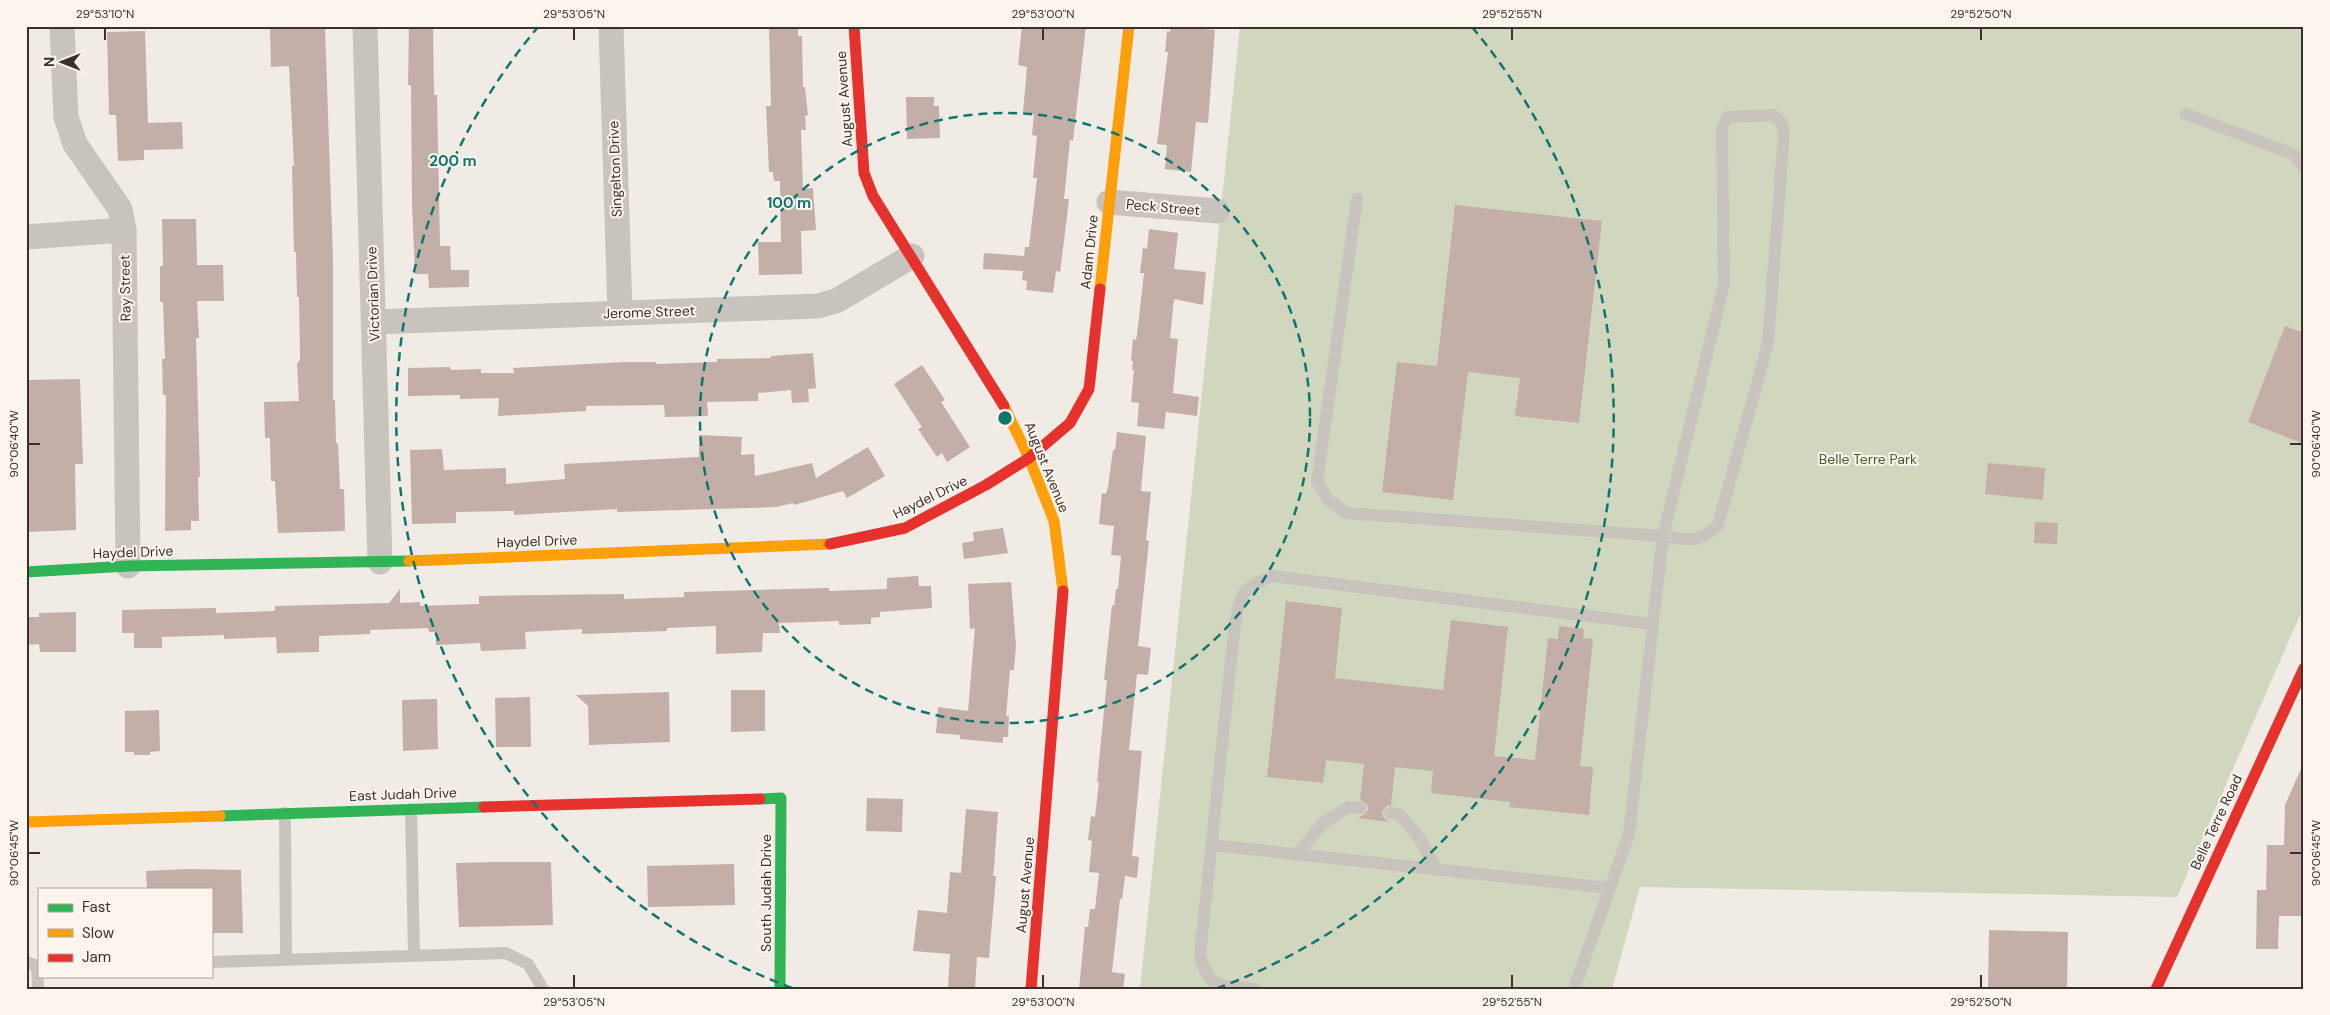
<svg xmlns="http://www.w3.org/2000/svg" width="2330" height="1015" font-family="'DM Sans',sans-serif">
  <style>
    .green { fill: #d1d6bf }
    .building { fill: #c3afa7 }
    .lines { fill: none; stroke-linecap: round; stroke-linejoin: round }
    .lane { stroke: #c9c3be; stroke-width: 12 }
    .street { stroke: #c9c3be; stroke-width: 25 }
    .fast { stroke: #30b455; stroke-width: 11 }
    .slow { stroke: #ff9f0a; stroke-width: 11 }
    .jam { stroke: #e5322d; stroke-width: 11 }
    .ticks { fill: none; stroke: #3b302b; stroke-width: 2 }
    .ring { fill: none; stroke: #0f766e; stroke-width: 2.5; stroke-dasharray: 9 6 }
    .labels { text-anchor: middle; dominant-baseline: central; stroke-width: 4; stroke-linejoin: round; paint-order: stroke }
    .street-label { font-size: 14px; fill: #3b302b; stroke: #fbf5ee }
    .park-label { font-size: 14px; fill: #4a5a2e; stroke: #fbf5ee }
    .centre { fill: #0f766e; stroke: #fbf5ee; stroke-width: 2.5 }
    .ring-label { font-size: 15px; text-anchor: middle; font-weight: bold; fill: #0f766e; stroke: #fbf5ee; stroke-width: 4; stroke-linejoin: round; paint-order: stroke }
    .neatline { fill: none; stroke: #3b302b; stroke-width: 2 }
    .ticks-label { font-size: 12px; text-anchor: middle; fill: #3b302b }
  </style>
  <rect width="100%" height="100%" fill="#f0ebe5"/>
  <path class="green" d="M1240,26h1064v580l-127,291 -537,-10 -28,102h-472z"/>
  <g class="building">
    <path d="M409,26h24l1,69h3l3,151h10l1,24h18v17l-40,1 -1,-14h-13l-3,-69 -1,-120h-3z"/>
    <path d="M769,26h29v10h4l1,51h2l3,28 -3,1 1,14h-5l2,59 10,-1 3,42 -15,1 1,43 -43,1 -1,-33h23l-1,-61h-6l-1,-9h-4l-3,-66h5z"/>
    <path d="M1022,26h64l-13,115 -3,-1 -6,59h5l-5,42 -4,31 -4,-1 -3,22 -27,-3 1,-9 -5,-1 1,-9 -40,-2 1,-16 40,3 1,-9h4l8,-69h-4l4,-42 -5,-1 2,-21 -11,-2 4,-45 -9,-2z"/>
    <path d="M1171,26l44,4 -7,93 -12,-1 -5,50 -26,-3 2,-24 -10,-1 11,-92h-3l2,-21 3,1z"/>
    <path d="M325,27l8,232v141h2l1,43h2l2,46h4l1,42 -67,2 -3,-52h-4l-1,-43h-5l-1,-36 35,-1 -2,-37 3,-5 -1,-62h-2l-1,-45h-2l-2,-86h2l-5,-100 -18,1 -1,-39z"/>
    <path d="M145,31l3,92 34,-1 1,27 -39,1v10l-26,1 -2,-46h-7l-2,-83z"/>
    <path d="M906,97h28v9h5l1,32 -33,1z"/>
    <path d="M1455,205l147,16 -23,202 -64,-7 5,-38 -52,-6 -15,128 -71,-8 15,-130 40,4z"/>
    <path d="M162,219h34l1,46h26l1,36h-27l2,37h-3l4,139h-2l1,44h-8v9l-26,1 1,-136h-3l-1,-36h3l-2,-57h-3v-36h3z"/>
    <path d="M1149,229l29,4 -4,36 32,3 -3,33 -29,-6 -4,39 8,1 -5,54 26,4 -2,19 -31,-4 -2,17 -27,-3 2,-23 -8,-1 3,-32h-2l1,-9h-2l2,-22 3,1 1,-5 7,-62h-4l3,-25 4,1z"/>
    <path d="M2285,326l19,7v111l-56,-22z"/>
    <path d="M813,353l3,35 -8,1 1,13 -17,1 -1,-13 -33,3v8l-51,1 1,14 -43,1 -1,-12 -78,1v5l-88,5 1,-18 -39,1v-4l-52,1v-28l42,-1 1,3 30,-1v4h33l-1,-5 111,-6h32v2l61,-2v-3l54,-1v-2z"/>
    <path d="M922,365l23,35 -4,2 29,45 -23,15 -5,-9 -5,4 -19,-28 4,-2 -28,-43z"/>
    <path d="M80,379l3,85h-8l1,66 -50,2v-152z"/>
    <path d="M1117,432l29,4 -5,55 10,1 -5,48 3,1 -11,105 13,2 -3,27 -11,-1 -8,76 13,1 -10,105 7,1 -2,21 -12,-2 -3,23h-2l-8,73 13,2 -2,15h-44l6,-62h3l2,-18h5l4,-36 -10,-1 3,-31 -4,-1 3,-24 4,1 4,-35h-2l10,-102h-3l8,-75 2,1 2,-17h2l3,-33 -10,-1 3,-29 -15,-2 3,-31 4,1 2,-7 5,-37h2z"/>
    <path d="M699,435l43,2 -1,18 13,-1 1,22 57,-13 4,15 52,-31 17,29 -38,22 -4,-7 -49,14 -1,-2 -17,4 -159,5v-3l-103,6v-4l-58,1v11l-44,1 -2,-74 32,-1 2,21 62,-2v16l59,-5 -1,-15 135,-7z"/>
    <path d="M1988,463l57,5 -2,32 -58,-6z"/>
    <path d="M2035,522l23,1 -1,21 -23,-1z"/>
    <path d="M1003,528l5,25 -44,6 -2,-16 12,-2 -1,-9z"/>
    <path d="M918,576l1,10h12l1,22 -52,4v5l-9,1v6l-32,1v-4l-60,2 1,10h-17l-1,19 -46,2v-28l-49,2v3l-85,3v-5l-57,3 1,17 -45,2 -1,-8 -44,2v-13h-7l-1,-4 -58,2v4l-51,2v16l-42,1 -1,-16 -52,2v-4l-62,2v11h-28v-15h-12v-23l94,-2v5l59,-2v-5l114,-3 11,-14v14l20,-1v4l59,-2v-8l145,-2v5l60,-2v-5l145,-4v3l58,-2v-11z"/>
    <path d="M1011,582l5,64 -2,24h-4l-4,46h3l-1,21h-5v6l-43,-4v-4l-24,-2 2,-26 30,4 7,-83 -5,1 -2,-45z"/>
    <path d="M1286,601l56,7 -7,70 108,12 8,-70 57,7 -14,129 41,4 13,-122 10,1 1,-13 25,3 -1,9 10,1 -13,127 13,1 -4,48 -80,-8 1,-5 -79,-9 2,-22 -38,-4 -4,38 -5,1 -4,6 1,5 6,5 -31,-4 8,-5 2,-4 -1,-5 -7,-4 4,-36 -38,-4 -3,23 -56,-6z"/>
    <path d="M76,612v40h-36l-1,-8 -13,1v-28h13v-4z"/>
    <path d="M731,690h34v41l-34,1z"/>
    <path d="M669,692l1,50 -81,3 -1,-39 -12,-11z"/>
    <path d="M530,697l1,50h-35l-1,-49z"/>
    <path d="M437,699l1,50 -35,2 -1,-51z"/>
    <path d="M159,710l1,41 -10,1v3h-16v-3h-9v-41z"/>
    <path d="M2304,762v154h-25l-1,33h-22l1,-59h9l1,-45h17l1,-40z"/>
    <path d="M867,798l36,1 -1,33 -36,-1z"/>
    <path d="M966,809l32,3 -4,55 -1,9h3l-7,82 -12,-1 -2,32h-27l2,-35 -37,-3 5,-41 29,3 3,-41 11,1z"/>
    <path d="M496,862h55l2,63 -94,2 -3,-64z"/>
    <path d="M734,864l1,41 -87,2 -1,-41z"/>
    <path d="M186,869l55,1 2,63h-32v-44h-64l-1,-18z"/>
    <path d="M1989,930l79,2 -1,57h-79z"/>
  </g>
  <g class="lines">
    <g class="lane">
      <path d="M2186,114l107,40 11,14"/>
      <path d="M1357,199l-40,283 12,18 17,13 317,23c26,4 35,8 55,-11l50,-182 16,-210 -3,-11 -8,-7 -45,2 -6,11 2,156 -61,252 -34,298 -55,155"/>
      <path d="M411,809l3,146"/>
      <path d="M285,813l1,146"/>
      <path d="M1390,813l9,1 19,22 19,34"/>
      <path d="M1211,845l399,43"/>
      <path d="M1297,855l25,-31 26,-17 12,1"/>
      <path d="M26,962l11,4 1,23"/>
      <path d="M211,962l295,-9 22,11 15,25"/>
      <path d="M1255,989c-32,-4 -48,1 -55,-35l34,-322c6,-34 3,-43 38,-56l380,48"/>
    </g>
    <g class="street">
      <path d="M62,26l4,91 9,27 45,65 4,21 4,336"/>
      <path d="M365,26l15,536"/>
      <path d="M611,26l9,287"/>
      <path d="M1109,202l108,9"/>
      <path d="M26,237l98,-7"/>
      <path d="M374,322l444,-16 18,-5 76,-45"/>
    </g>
    <g class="fast">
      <path d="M26,572l102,-6 281,-5"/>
      <path d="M760,799l21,-1 -1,191"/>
      <path d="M220,816l264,-9"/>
    </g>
    <g class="slow">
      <path d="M1100,289l29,-263"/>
      <path d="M1004,406l25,52 25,63 9,70"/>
      <path d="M409,561l421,-17"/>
      <path d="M26,822l194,-6"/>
    </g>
    <g class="jam">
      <path d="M854,26l10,147 9,23 131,210"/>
      <path d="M830,544l75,-16 81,-43 43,-27 41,-35 19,-34 11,-100"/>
      <path d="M484,807l276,-8"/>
      <path d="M1031,989l32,-398"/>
      <path d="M2156,989l148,-321"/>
    </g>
  </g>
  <path class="ticks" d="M105,28v12M574,28v12M1043,28v12M1512,28v12M1981,28v12M28,444h12M2290,444h12M28,853h12M2290,853h12M574,975v13M1043,975v13M1512,975v13M1981,975v13"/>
  <g class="ring">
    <circle cx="1005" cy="418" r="305"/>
    <path d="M792 988A609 609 0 0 1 538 27M1472 27A609 609 0 0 1 1218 988"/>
  </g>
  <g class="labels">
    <g class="street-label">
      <text transform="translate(844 99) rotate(-94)">August Avenue</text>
      <text transform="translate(615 169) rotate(-92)">Singelton Drive</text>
      <text transform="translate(1163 207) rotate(5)">Peck Street</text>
      <text transform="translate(1089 252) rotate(-84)">Adam Drive</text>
      <text transform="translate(125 288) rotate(-91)">Ray Street</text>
      <text transform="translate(373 294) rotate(-92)">Victorian Drive</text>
      <text transform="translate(649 312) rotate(-2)">Jerome Street</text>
      <text transform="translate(1047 467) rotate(68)">August Avenue</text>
      <text transform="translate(930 497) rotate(-26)">Haydel Drive</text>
      <text transform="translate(537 541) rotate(-2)">Haydel Drive</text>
      <text transform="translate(133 552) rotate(-2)">Haydel Drive</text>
      <text transform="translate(403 794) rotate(-2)">East Judah Drive</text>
      <text transform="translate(2216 822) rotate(-65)">Belle Terre Road</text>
      <text transform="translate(1025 885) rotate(-85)">August Avenue</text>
      <text transform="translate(766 893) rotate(-90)">South Judah Drive</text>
    </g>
    <g class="park-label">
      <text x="1868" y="459">Belle Terre Park</text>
    </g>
  </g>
  <circle cx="1005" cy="418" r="8" class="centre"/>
  <g class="ring-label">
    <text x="453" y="166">200 m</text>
    <text x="789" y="208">100 m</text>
  </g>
  <rect width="2330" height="1015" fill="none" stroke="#fbf5ee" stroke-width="55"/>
  <rect x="38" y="888" width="175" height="90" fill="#fbf5ee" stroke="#aea6a0"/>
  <rect x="48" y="904" width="25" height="8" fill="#30b455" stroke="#aea6a0"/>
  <text x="82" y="912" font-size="15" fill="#3b302b">Fast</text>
  <rect x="48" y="929" width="25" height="8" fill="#ff9f0a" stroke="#aea6a0"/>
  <text x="82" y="938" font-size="15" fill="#3b302b">Slow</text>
  <rect x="48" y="954" width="25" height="8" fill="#e5322d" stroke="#aea6a0"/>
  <text x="82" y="962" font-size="15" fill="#3b302b">Jam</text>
  <g transform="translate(62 62) rotate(270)" stroke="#fbf5ee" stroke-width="4" paint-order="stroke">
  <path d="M0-4L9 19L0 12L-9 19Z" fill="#3b302b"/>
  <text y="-8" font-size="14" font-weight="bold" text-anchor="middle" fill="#3b302b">N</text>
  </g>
  <rect x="28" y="28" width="2274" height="960" class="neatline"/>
  <g class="ticks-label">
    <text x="105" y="18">29°53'10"N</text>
    <text x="574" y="18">29°53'05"N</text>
    <text x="1043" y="18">29°53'00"N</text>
    <text x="1512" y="18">29°52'55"N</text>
    <text x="1981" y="18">29°52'50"N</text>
    <text transform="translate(2316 444) rotate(-90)" y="4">90°06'40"W</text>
    <text transform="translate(14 444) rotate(-90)" y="4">90°06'40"W</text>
    <text transform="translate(2316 853) rotate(-90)" y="4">90°06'45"W</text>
    <text transform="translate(14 853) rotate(-90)" y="4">90°06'45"W</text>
    <text x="574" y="1006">29°53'05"N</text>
    <text x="1043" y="1006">29°53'00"N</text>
    <text x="1512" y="1006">29°52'55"N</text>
    <text x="1981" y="1006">29°52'50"N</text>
  </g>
</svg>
